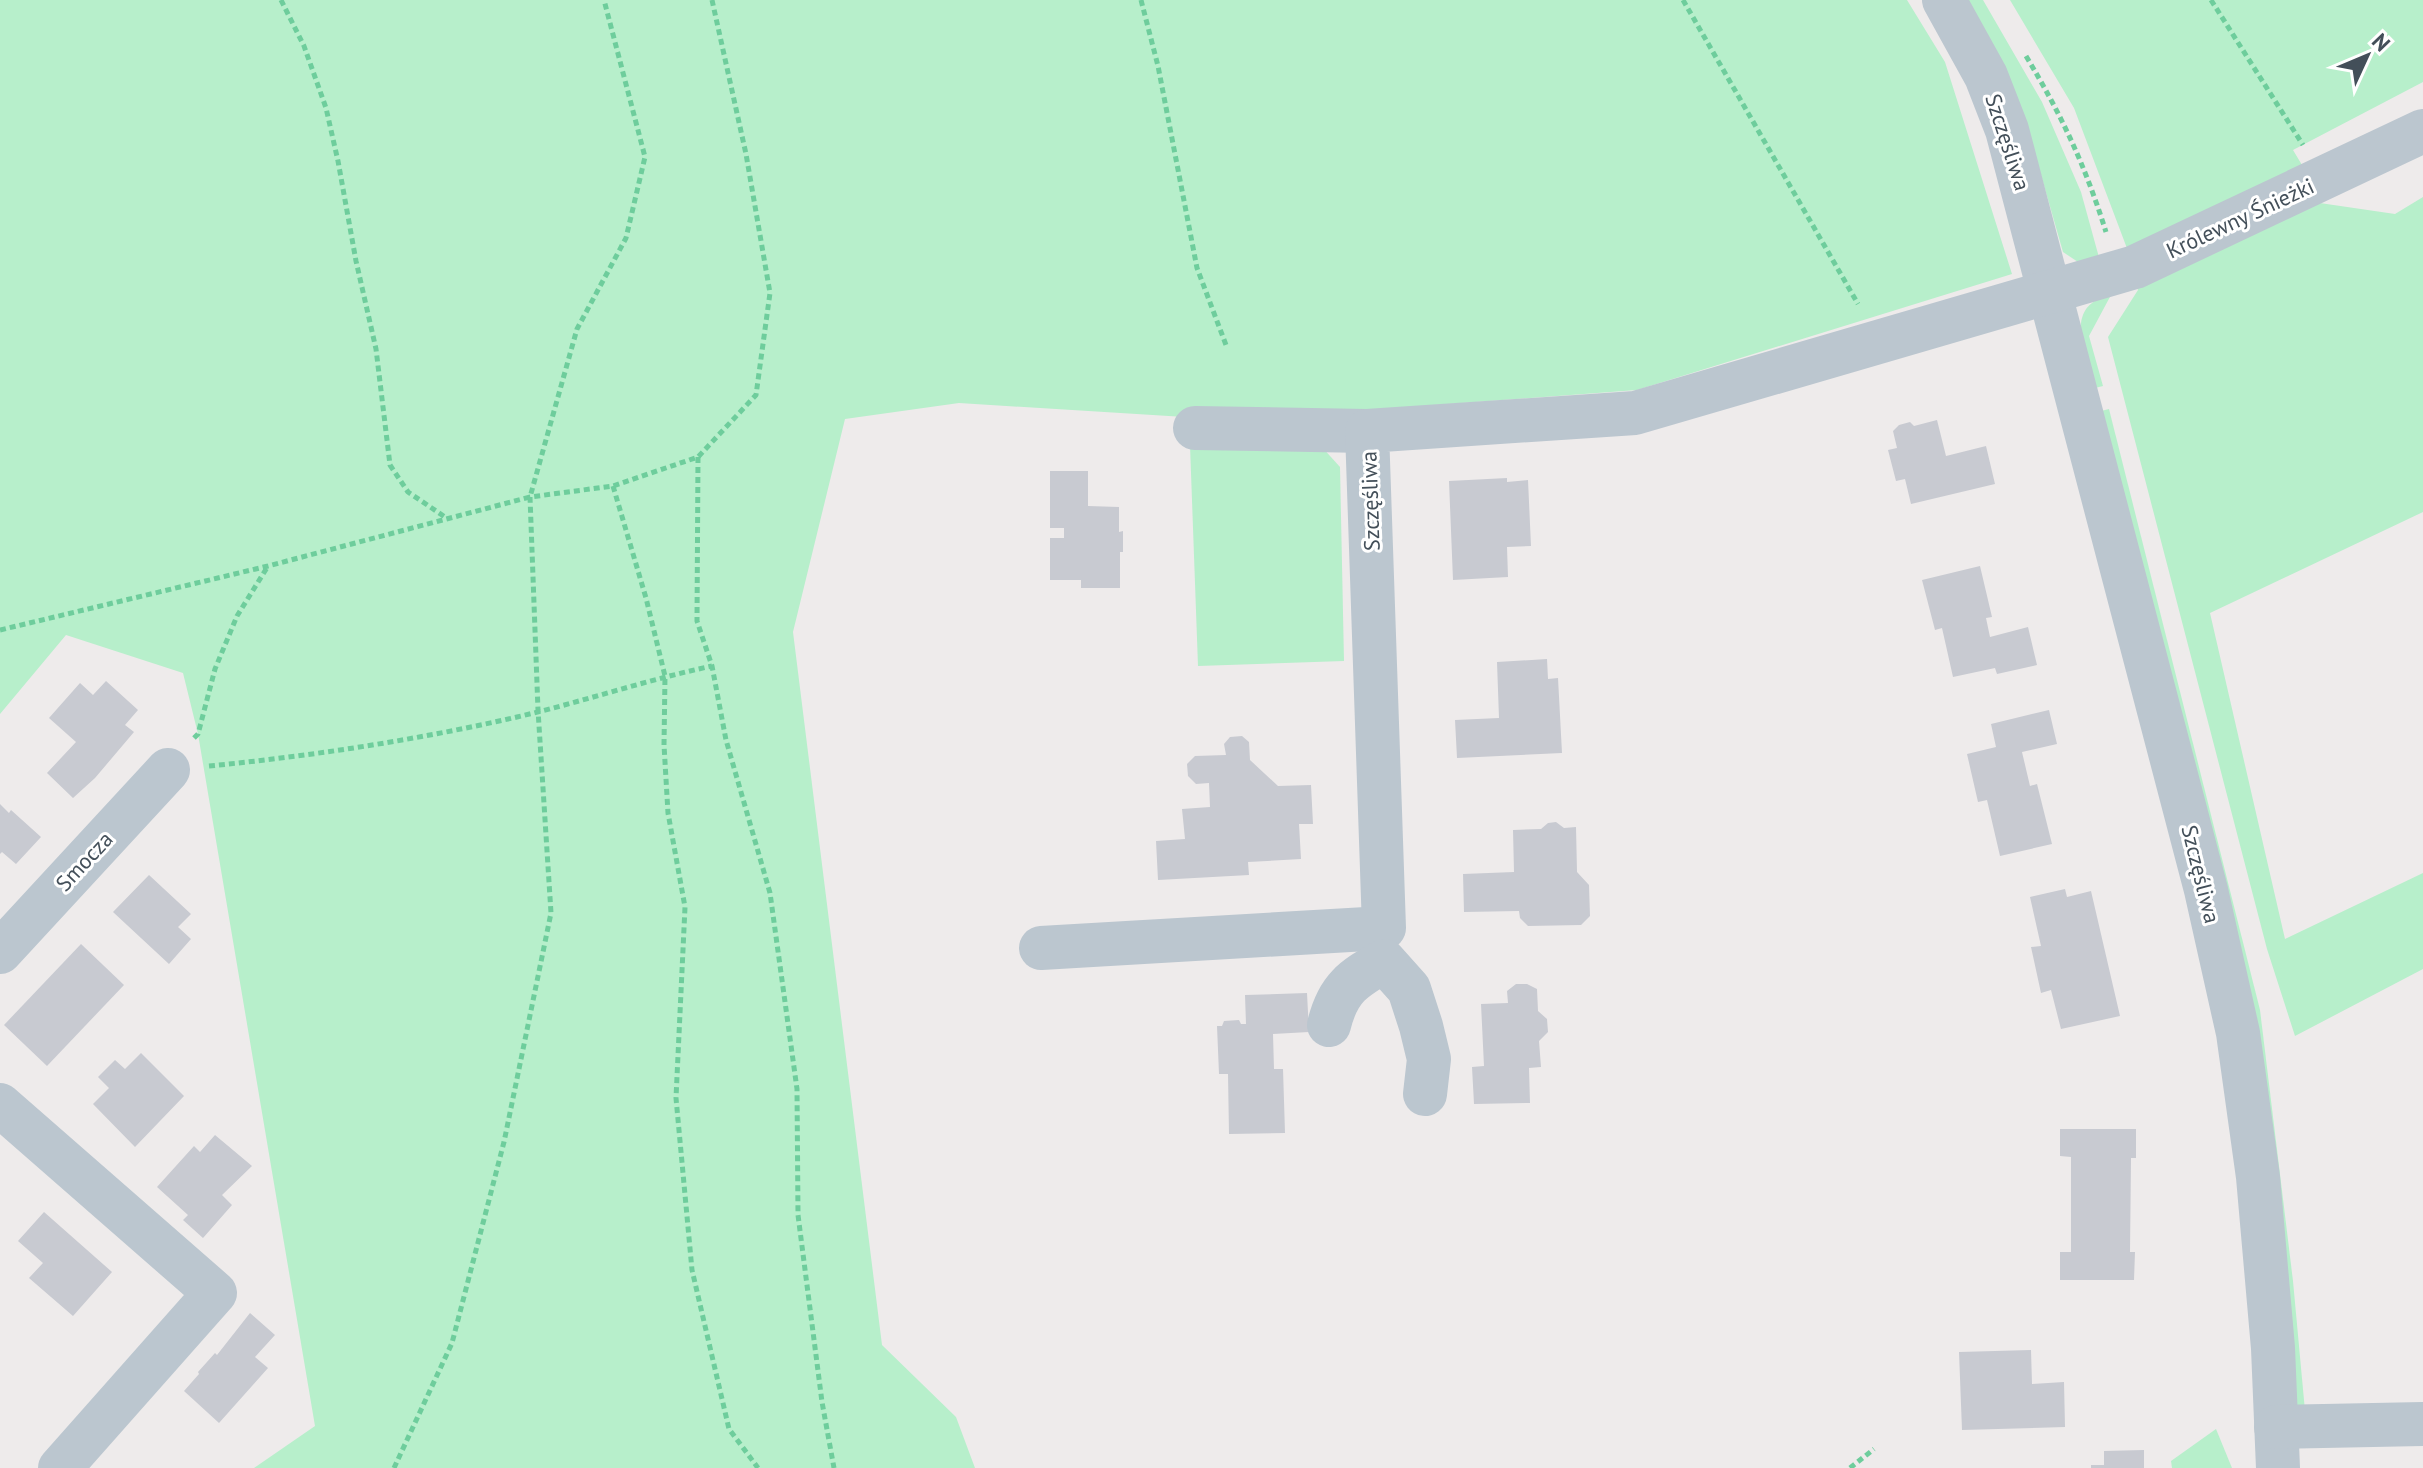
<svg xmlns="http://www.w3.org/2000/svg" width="2423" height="1468" font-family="'PT Sans',sans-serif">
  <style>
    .green { fill: #b7efcb }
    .building { fill: #c8cad1 }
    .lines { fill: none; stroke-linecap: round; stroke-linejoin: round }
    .path { stroke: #6ecd9c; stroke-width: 5; stroke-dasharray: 6 4; stroke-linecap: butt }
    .minor { stroke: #bbc6cf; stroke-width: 44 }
    .labels { text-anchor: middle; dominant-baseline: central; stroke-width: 6; stroke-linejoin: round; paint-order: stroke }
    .street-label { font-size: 22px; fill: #434f59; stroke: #fff }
  </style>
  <rect width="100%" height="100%" fill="#eeebeb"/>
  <g class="green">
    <path d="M0,0h1907l38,62 67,212 -375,116 -404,30 -274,-17 -114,16 -52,213 89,713 74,72 19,51h-721l61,-42 -117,-692 -15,-61 -117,-38 -66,79z"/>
    <path d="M1967,0h16l59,102 39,90 19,69 -22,1 -15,-10 -32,-112z"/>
    <path d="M2010,0h413v82l-130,68 12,20 -177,81 -54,-143z"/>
    <path d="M2423,197v315l-213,101 75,326 138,-66v96l-128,67 -28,-87 -159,-612 30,-47 -5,-11 180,-77 82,12z"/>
    <path d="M2111,295l-22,41 14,50 -8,2c-9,-33 -34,-83 16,-93z"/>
    <path d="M2109,409l151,601 33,271 12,130h-9l-195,-1000z"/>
    <path d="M1190,445l131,1 19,21 4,194 -146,5z"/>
    <path d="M2216,1429l16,39h-60l-1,-7z"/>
  </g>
  <g class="building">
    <path d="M1937,420l9,36 40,-10 9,38 -84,20 -6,-25 -9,2 -8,-31 9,-2 -4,-17 6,-6 11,-3 4,4z"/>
    <path d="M1050,471h38v35l31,1v25l4,-1v21h-3v36h-39v-8h-31v-42h14v-10h-14z"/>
    <path d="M1507,478v4l21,-2 3,66 -24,1 1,30 -55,3 -4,-99z"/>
    <path d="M1980,566l12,51 -6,1 4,19 38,-10 9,38 -40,9 -2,-6 -42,9 -11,-49 -7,2 -13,-50z"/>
    <path d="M1547,659l1,20 10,-1 4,75 -105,5 -2,-38 44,-2 -2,-56z"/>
    <path d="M106,681l32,29 -13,15 9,7 -39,46 -22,20 -26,-25 29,-31 -27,-24 31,-35 13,12z"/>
    <path d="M2049,710l8,34 -35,8 8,34 7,-2 15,60 -52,12 -13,-56 -9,2 -11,-48 29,-7 -5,-23z"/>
    <path d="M1242,736l7,6 1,18 28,26 33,-1 2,39h-14l2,35 -53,3 1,13 -91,5 -2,-39 29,-2 -3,-30 28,-2 -1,-24 -13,1 -8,-8 -1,-12 8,-8 31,-1 -2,-11 6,-7z"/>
    <path d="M0,804l9,9 2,-3 30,27 -25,27 -14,-12 -2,2z"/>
    <path d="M1556,822l8,6 12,-1 1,45 12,13 1,31 -9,9 -53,1 -8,-8 -1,-7 -55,1 -1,-38 51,-2 -1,-42 28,-1 7,-6z"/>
    <path d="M149,875l42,39 -13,13 13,12 -22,25 -56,-52z"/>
    <path d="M2065,889l2,8 24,-6 29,125 -59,13 -10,-39 -10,3 -10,-46 10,-1 -11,-49z"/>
    <path d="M81,944l43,41 -77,81 -43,-41z"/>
    <path d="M1516,984h11l10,5 1,22 9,8 1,13 -9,9 2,26 -12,1 1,35 -56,1 -2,-37 12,-1 -3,-62 27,-1 -1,-12z"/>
    <path d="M1307,993l2,39 -36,2 1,35h9l2,64 -56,1 -1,-60h-9l-2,-48h5l2,-5 15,-1 2,4h5l-1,-29z"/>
    <path d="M141,1053l43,43 -49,51 -42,-43 16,-16 -11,-11 17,-17 10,9z"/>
    <path d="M2060,1129h76v29h-5l-1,94h5l-1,28h-74v-28h11v-95l-11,-1z"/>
    <path d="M215,1135l37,31 -30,29 10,10 -29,33 -20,-18 5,-5 -31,-28 37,-41 6,6z"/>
    <path d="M44,1212l68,60 -39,44 -44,-38 14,-15 -25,-22z"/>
    <path d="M250,1313l25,22 -20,22 13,11 -49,55 -35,-32 15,-17 -1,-2 17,-19 2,2z"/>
    <path d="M2031,1350l1,34 32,-2 1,45 -103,3 -3,-78z"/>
    <path d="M2144,1450v18h-53v-3h13v-14z"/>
  </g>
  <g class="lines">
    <g class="path">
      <path d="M281,0l23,46 22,62 12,53 18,100 20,88 14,116 18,27 37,25"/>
      <path d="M1141,0l17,66 39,202 29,77"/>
      <path d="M1683,0l175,304"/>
      <path d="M2211,0l92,145"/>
      <path d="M2026,56c36,60 59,109 80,176"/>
      <path d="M698,457l-1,164 15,45 14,74 44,153 27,196 1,126 24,187 12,66"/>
      <path d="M613,486l33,112 19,78 -1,69 4,68 17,94 -9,191 16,172 37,159 29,39"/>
      <path d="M0,630l268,-64 262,-69 47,-168 49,-91 19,-81 -41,-157"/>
      <path d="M194,738l4,-4 17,-65 22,-53 31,-50"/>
      <path d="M209,766c103,-10 207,-26 308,-49 65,-15 129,-37 195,-51"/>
      <path d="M394,1468l58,-125 52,-201 47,-229 -13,-203 -8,-213 83,-11 85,-29 58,-62 14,-102 -24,-139 -34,-154"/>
      <path d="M1850,1468l24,-19"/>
    </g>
    <g class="minor">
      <path d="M1944,0l42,76 21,54 199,760 32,143 20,144 15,171 5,120"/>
      <path d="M1195,428l172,3"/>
      <path d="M1041,948l343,-20 -17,-497 268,-18 500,-146 288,-136"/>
      <path d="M0,952l168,-182"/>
      <path d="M1329,1025c9,-37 24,-46 55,-64l25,28 12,37 8,33 -4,35"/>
      <path d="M0,1105l215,188 -155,175"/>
      <path d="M2276,1427l147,-3"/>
    </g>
  </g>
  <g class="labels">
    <g class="street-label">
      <text transform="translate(2008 142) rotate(72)">Szczęśliwa</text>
      <text transform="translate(2240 218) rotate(-25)">Królewny Śnieżki</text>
      <text transform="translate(1370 501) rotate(-92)">Szczęśliwa</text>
      <text transform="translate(84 861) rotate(-47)">Smocza</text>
      <text transform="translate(2201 874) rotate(76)">Szczęśliwa</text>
    </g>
  </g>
  <g transform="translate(2367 56) rotate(46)" stroke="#ffffff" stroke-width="6" paint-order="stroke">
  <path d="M0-6L14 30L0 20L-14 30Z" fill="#434f59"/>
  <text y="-12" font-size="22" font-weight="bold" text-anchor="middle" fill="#434f59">N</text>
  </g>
</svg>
